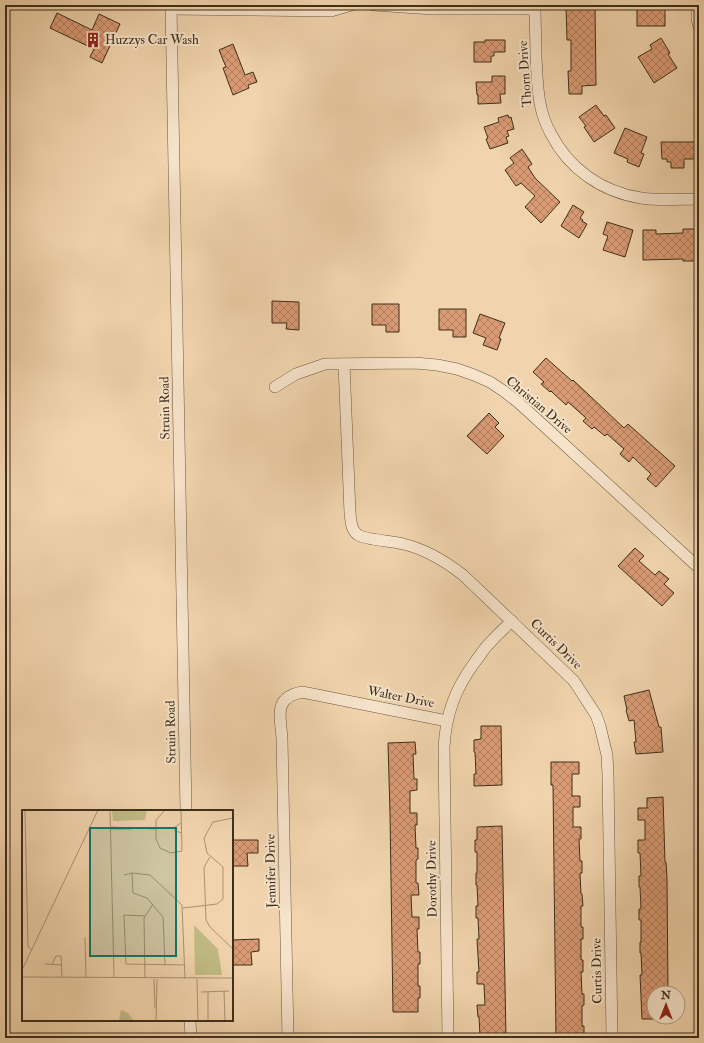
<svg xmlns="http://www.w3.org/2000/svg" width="704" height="1043" font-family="'IM FELL Double Pica',serif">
<defs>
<pattern id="building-cross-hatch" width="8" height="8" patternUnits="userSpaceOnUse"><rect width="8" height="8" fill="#da9b75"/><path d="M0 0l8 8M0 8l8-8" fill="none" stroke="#b27f5f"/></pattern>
</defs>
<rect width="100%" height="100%" fill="#f1d4ad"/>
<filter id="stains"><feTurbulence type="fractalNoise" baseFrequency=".005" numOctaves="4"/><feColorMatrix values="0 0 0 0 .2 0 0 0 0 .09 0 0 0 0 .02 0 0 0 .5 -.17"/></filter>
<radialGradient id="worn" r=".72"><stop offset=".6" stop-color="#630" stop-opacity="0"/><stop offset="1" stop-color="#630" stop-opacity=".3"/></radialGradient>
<g fill="url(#building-cross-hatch)" stroke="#3e2f1a">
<polygon points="566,5 595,5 596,85 582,86 582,94 569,94 568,71 571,71 571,40 567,40"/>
<rect x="637" y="5" width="28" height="21"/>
<polygon points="57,13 92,30 99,14 120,24 102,63 90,57 94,49 50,28"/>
<polygon points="661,38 670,53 668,54 677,68 654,83 638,57 652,49 650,45"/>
<polygon points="485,40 505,40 505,52 494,52 494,56 491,56 491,62 474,62 474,42 485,42"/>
<polygon points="233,44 245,75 253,72 257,82 248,85 249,88 233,95 223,68 226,67 219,50"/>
<polygon points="492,76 505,76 505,94 500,94 501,103 478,104 478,95 477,95 476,82 492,82"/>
<polygon points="596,105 604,116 606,115 615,128 594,142 584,127 586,126 579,117"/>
<polygon points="508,115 509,118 511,117 514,129 507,131 509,136 506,137 508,143 490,149 486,139 488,138 484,127 499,122 498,118"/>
<polygon points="625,128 647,137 641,153 644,154 639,167 627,162 628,159 614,153"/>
<polygon points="661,142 699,142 699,159 684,159 684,168 671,168 671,162 667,162 667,159 662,159"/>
<polygon points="522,149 532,164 528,167 535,178 560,202 541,223 525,207 535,196 521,183 516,186 505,170 514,163 510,158"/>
<polygon points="573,205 584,212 580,218 583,220 582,221 587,224 579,238 561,226"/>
<polygon points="607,222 633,230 625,257 603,250 608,236 603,234"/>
<polygon points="683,229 696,229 696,241 699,241 699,260 697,260 697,261 683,261 683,259 643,260 643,230 656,230 656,234 683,233"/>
<polygon points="272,301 299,302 299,330 286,329 287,323 272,323"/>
<polygon points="372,304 399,304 399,332 386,332 386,325 372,325"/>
<polygon points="439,309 466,309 466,337 453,337 453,330 439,330"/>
<polygon points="480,314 505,323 499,338 501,339 497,350 483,345 486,338 473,333"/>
<polygon points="546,358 572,381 573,380 624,428 628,424 675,466 656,487 647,479 651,474 633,457 629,462 620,454 624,449 607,434 605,436 594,427 592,429 583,421 586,418 568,402 566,405 551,391 550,392 541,384 544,382 533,372"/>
<polygon points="489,413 499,423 495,427 504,436 487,454 467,436"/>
<polygon points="635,548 644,556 639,561 655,575 659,571 669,579 664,584 674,593 662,606 618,566"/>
<polygon points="649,690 659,727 661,727 663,752 636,754 634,742 636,742 634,720 629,721 626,710 627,710 624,696"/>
<polygon points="481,726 501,726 502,785 474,786 474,774 476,774 475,752 474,752 474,740 481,739"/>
<polygon points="415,742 416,754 413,754 414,779 417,779 417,790 410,791 410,813 417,813 417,825 415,825 416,848 418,848 418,859 416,860 416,883 418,883 419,895 411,895 412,917 419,917 419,929 417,929 418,952 420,952 420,964 418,964 418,986 420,986 420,998 418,998 418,1012 393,1012 390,814 388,743"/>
<polygon points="551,762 579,762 579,774 572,774 572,796 580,796 580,807 573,807 573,827 581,827 581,839 579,839 580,861 582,861 582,873 580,873 581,894 582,894 583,906 581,906 581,927 583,927 583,939 581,939 581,960 583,960 583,972 581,972 582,994 584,994 584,1005 582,1006 582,1026 584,1026 584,1038 556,1038 553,785 551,785"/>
<polygon points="663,797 665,862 666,862 667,878 668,993 654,993 654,1019 642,1019 640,975 642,975 641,953 640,953 640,942 641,942 641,920 639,920 639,909 641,909 640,887 639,887 639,876 641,876 640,853 638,853 638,840 645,840 645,820 638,820 638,808 647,808 647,798"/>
<polygon points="502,826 506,1038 485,1038 485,1036 480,1036 479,1017 478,1017 477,1005 485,1005 484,984 477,984 477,972 479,972 477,939 479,939 478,918 476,918 476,906 478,906 477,885 476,885 476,873 477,873 477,852 475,852 475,840 477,840 477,827"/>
<polygon points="232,840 258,840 258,853 247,853 248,866 232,866"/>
<polygon points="259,939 259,951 251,952 252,965 232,965 232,940"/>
</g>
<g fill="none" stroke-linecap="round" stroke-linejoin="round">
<defs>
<g id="minor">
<polyline points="171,5 186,811"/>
<polyline points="374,5 433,9 535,9"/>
<path d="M535,5c0,17 1,35 1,52 1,17 1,34 5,51 2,9 5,17 10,26 18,35 51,58 90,64 19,3 39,1 58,1"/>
<polyline points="697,5 697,19 699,27"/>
<polyline points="171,9 331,11 352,5"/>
<path d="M344,364l6,149c1,8 1,17 8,22 8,5 35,6 45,9 22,5 42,17 60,31l111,106 22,34 4,11 7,29 1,20 4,263"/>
<polyline points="275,387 296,374 325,364 415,363 437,365 457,369 474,375 490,382 505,392 519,403 699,568"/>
<polyline points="190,1020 191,1038"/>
<path d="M288,1038l-6,-299c-1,-22 -10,-41 20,-47l145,29"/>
<path d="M448,1038l-4,-291c2,-33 11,-58 31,-85 4,-5 7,-10 11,-15 8,-9 17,-18 26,-26"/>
</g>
</defs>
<use href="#minor" stroke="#6b583f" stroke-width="12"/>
<use href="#minor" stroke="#f6e3ca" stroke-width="11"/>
</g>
<defs>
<symbol id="building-bare" viewBox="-9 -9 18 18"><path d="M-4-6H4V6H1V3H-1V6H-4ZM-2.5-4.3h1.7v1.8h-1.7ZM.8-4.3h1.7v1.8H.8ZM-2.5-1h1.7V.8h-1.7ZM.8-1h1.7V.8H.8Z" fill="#8f2418" stroke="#f6e3ca" stroke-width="2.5" paint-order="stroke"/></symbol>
</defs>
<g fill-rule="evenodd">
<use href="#building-bare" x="82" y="29" width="22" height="22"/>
</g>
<g text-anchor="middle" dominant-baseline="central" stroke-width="4" stroke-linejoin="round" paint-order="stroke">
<g font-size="13" fill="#3e2f1a" stroke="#f6e3ca" text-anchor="start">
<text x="105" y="40">Huzzys Car Wash</text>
</g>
<g font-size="13" fill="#3e2f1a" stroke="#f6e3ca">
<text transform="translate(525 74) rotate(-94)">Thorn Drive</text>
<text transform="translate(539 405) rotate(40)">Christian Drive</text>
<text transform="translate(165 408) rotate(-91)">Struin Road</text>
<text transform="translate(556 644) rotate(44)">Curtis Drive</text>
<text transform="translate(401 697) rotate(11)">Walter Drive</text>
<text transform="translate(171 732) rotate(-91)">Struin Road</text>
<text transform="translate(271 871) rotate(-91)">Jennifer Drive</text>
<text transform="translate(432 879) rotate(-91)">Dorothy Drive</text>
<text transform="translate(597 971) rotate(-91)">Curtis Drive</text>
</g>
</g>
<g transform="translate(22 810)">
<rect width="211" height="211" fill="#f1d4ad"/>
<path d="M172,115l24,24 4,26h-27z" fill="#c1bb85"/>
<path d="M90,0h35l-2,10 -32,1z" fill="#c1bb85"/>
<path d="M99,200l7,3 6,8h-15z" fill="#c1bb85"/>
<path fill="none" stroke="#a99272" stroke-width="1" d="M3,0l3,137 4,3M88,0l4,167M143,0l-9,10v19l4,9 11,5 11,-2 -1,-41M159,13l-6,4v4l7,2M89,17l44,2M89,19h21M188,47l-6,10 2,53 4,7 23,22M110,63l1,20 14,5 16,19 2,48M102,65l8,-2 18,2 32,30 3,74M161,98l34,-4 6,-5v-32l-16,-14 -3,-15 9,-16 20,-4M123,106l-21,-1 2,49 59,1M63,127l1,41M23,154l17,1M30,155l4,-9h5l1,21M0,160l76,-160M0,167l211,1M123,168l-1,-60 9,-14M132,169l1,29M175,169l1,42M202,181l1,30M179,182l28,-1M186,182v29M134,211l1,-42"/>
<path fill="#0f766e" fill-opacity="0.15" stroke="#0f766e" stroke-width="2" d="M68,18h86v128h-86z"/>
<rect width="211" height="211" fill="none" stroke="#3e2f1a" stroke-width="2"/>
</g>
<rect width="704" height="1043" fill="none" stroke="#f1d4ad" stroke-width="20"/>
<rect x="6" y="6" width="692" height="1031" fill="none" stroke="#3e2f1a" stroke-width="2"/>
<rect x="10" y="10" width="684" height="1023" fill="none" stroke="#3e2f1a"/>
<g transform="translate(666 1005)"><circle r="19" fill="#f6e3ca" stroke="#ac9b84"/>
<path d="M0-3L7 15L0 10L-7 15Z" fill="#8f2418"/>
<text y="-6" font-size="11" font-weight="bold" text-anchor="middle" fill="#3e2f1a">N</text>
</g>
<rect width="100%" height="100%" filter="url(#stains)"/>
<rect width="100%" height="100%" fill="url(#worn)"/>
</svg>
